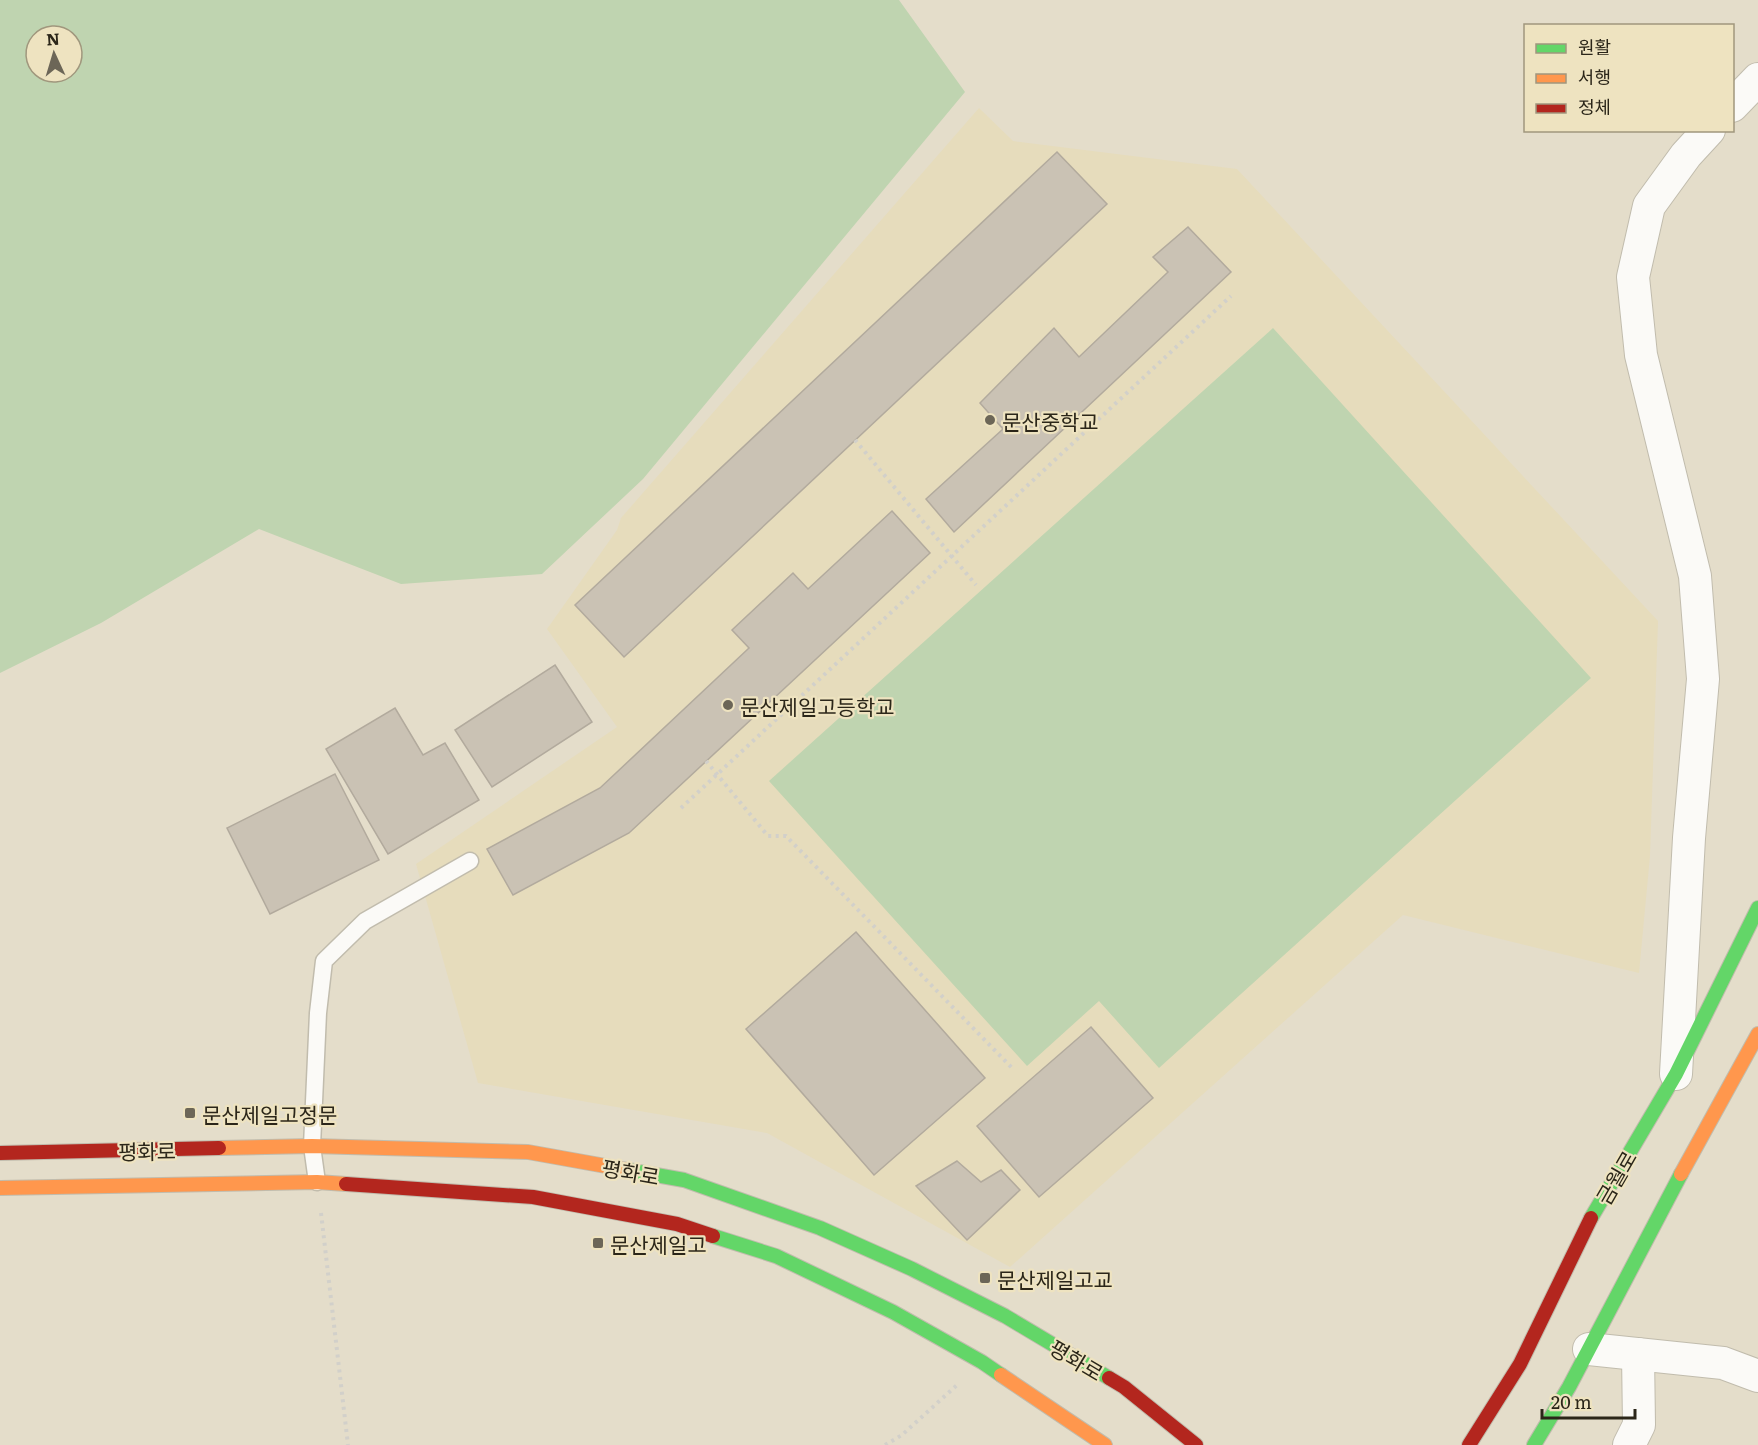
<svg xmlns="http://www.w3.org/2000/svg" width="1758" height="1445" font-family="Literata,'Noto Sans KR',serif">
<rect width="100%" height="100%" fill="#e4ddca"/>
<polygon fill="#e6dcbc" points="979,108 1013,141 1237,169 1658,621 1650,856 1639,973 1403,915 1010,1267 767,1133 478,1083 416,864 617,727 547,629 617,530 621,518"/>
<g fill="#bfd4b0" fill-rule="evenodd">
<path d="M0,0h899l66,92 -322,387 -101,95 -141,10 -142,-55 -158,94 -101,50zM36,36h36v36h-36z"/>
<polygon points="1273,328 1591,678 1159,1068 1099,1001 1027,1066 769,781"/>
</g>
<g fill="#cac2b4" stroke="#b2aa9d" stroke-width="1.5">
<polygon points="1057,152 1107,204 624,657 575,605"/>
<polygon points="1188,227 1231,272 954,532 926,499 1003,429 980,403 1054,328 1079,357 1168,272 1153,257"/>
<polygon points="892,511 930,553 629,833 513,895 487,849 600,788 749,648 732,630 793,573 808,589"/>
<polygon points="555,665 592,722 492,787 455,730"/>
<polygon points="395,708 423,755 445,743 479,800 388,854 326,749"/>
<polygon points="335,774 379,860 270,914 227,828"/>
<polygon points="856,932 985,1078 874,1175 746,1029"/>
<polygon points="1091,1027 1153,1098 1039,1197 977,1126"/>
<polygon points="957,1161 981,1182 1001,1170 1020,1190 967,1240 916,1186"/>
</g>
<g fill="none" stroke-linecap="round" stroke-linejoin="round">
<defs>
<polyline id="lane" points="317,1182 312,1146 318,1013 324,961 365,921 470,861"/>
<g id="street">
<polyline points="1732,106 1758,79"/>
<polyline points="1676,1074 1689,838 1703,679 1695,576 1641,355 1633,277 1649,206 1686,155 1709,130"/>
<polyline points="1589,1349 1723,1363 1758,1376"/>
<polyline points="1629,1445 1639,1425 1638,1354"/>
</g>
<g id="fast">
<polyline points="628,1170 684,1180 820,1228 912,1269 1005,1316 1109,1378"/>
<polyline points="1591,1218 1676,1074 1758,908"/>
<polyline points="713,1236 776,1256 893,1312 982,1362 1001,1375"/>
<polyline points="1534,1445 1569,1387 1681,1174"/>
</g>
<g id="slow">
<polyline points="219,1148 312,1146 528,1152 628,1170"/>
<polyline points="1681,1174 1758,1034"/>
<polyline points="0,1188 317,1182 346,1184"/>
<polyline points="1001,1375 1105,1445"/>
</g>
<g id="jam">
<polyline points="0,1153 219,1148"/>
<polyline points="346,1184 533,1197 677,1224 713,1236"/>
<polyline points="1109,1378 1124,1387 1196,1445"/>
<polyline points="1469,1445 1520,1364 1591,1218"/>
</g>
</defs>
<use href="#lane" stroke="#c1bcad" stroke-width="19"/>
<use href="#street" stroke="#c1bcad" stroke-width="34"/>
<use href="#fast" stroke="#c1bcad" stroke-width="16"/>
<use href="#slow" stroke="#c1bcad" stroke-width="16"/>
<use href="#jam" stroke="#c1bcad" stroke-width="16"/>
<g stroke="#d2d0ca" stroke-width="4" stroke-dasharray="3 4.5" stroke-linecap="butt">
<polyline points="855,440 976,585"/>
<polyline points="706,761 768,836 786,836 1013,1069"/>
<polyline points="681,808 1231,296"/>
<polyline points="321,1213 348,1445"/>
<polyline points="885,1445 902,1435 957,1385"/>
</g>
<use href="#lane" stroke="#fbfaf7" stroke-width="16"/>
<use href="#street" stroke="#fbfaf7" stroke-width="32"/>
<use href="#fast" stroke="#63d668" stroke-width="14"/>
<use href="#slow" stroke="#ff974d" stroke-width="14"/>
<use href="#jam" stroke="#b3261e" stroke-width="14"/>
</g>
<g fill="#6c6657" stroke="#eee3c0" stroke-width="2">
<circle cx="990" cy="420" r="6"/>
<circle cx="728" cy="705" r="6"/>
<rect x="184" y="1107" width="12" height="12" rx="3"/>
<rect x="592" y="1237" width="12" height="12" rx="3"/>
<rect x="979" y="1272" width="12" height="12" rx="3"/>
</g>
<g text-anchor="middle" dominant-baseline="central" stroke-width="4.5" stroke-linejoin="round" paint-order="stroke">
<g font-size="21" fill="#2b2619" stroke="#eee3c0" text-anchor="start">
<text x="1002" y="420">문산중학교</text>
<text x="740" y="705">문산제일고등학교</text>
<text x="202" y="1113">문산제일고정문</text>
<text x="610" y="1243">문산제일고</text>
<text x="997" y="1278">문산제일고교</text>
</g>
<g font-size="21" fill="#2b2619" stroke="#eee3c0">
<text transform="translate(147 1150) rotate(-1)">평화로</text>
<text transform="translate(631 1171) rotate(10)">평화로</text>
<text transform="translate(1615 1177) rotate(-60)">금월로</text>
<text transform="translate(1077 1359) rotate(31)">평화로</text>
</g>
</g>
<rect x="1524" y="24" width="210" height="108" fill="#eee3c0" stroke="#a0977d" stroke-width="1.5"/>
<rect x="1536" y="44" width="30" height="9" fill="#63d668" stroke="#a0977d" stroke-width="1.5"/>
<text x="1578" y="54" font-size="18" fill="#2b2619">원활</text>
<rect x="1536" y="74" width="30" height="9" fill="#ff974d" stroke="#a0977d" stroke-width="1.5"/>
<text x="1578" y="84" font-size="18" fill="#2b2619">서행</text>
<rect x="1536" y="104" width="30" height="9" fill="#b3261e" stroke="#a0977d" stroke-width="1.5"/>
<text x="1578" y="114" font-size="18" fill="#2b2619">정체</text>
<g transform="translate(54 54) rotate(356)"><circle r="28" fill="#eee3c0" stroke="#a0977d" stroke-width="1.5"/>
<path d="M0-4.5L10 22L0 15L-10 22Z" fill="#6c6657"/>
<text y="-9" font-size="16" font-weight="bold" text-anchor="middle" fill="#2b2619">N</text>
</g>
<path d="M1542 1409v9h93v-9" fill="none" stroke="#2b2619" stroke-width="3"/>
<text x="1551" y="1409" font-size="18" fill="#2b2619" stroke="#eee3c0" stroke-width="4.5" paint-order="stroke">20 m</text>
</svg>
